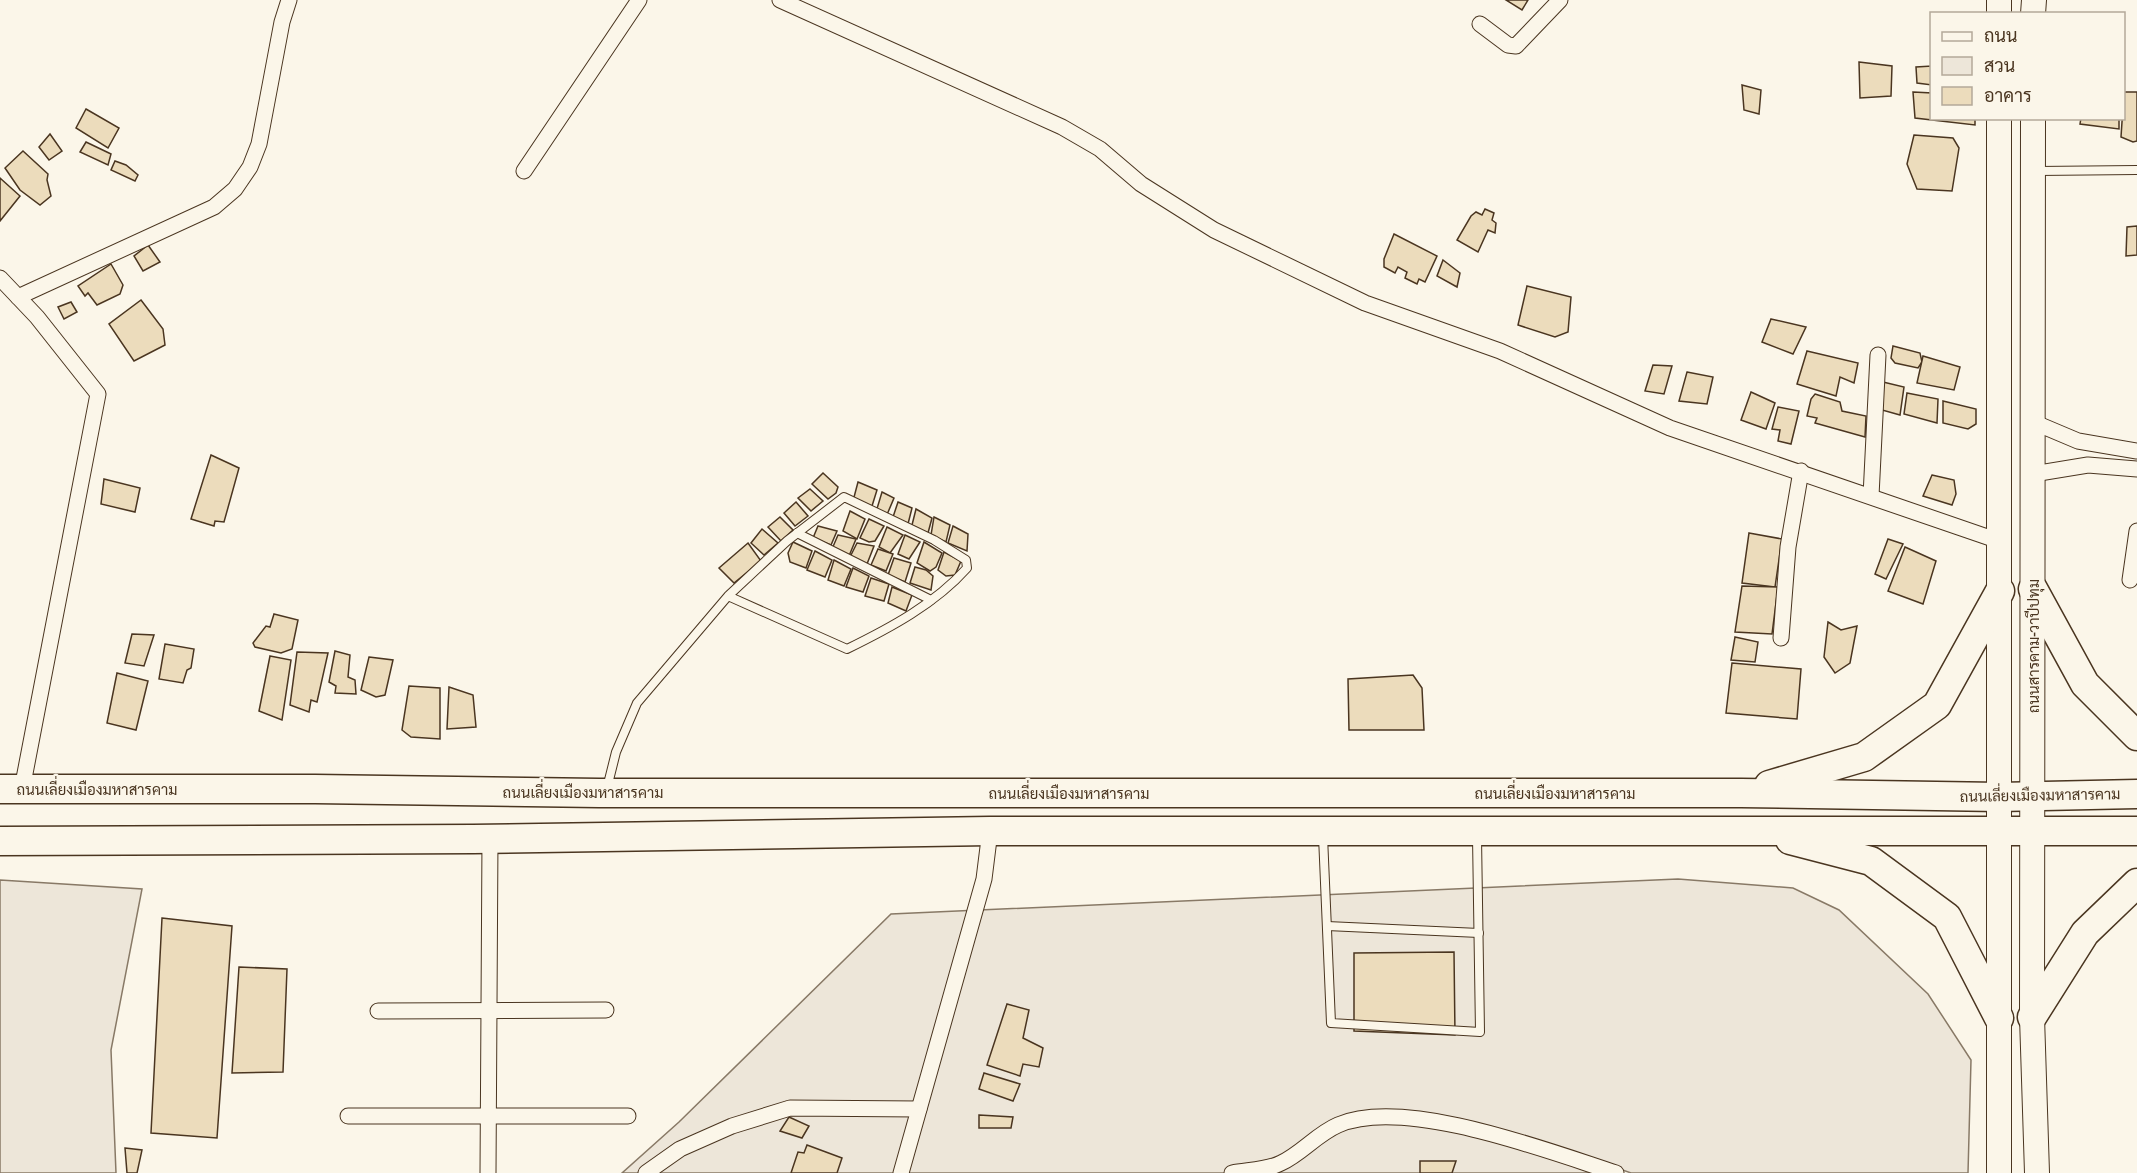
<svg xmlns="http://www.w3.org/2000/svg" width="2137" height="1173" font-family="'Archivo Narrow',Sarabun,sans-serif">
<rect width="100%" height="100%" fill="#fbf6e9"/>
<g fill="#ede6d9" stroke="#887966" stroke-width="1.5">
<polygon points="1678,879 1793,888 1839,910 1928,994 1971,1060 1968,1173 1631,1173 1620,1169 1616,1173 622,1173 679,1122 891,914"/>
<polygon points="0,880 142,889 111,1050 116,1173 0,1173"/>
</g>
<g fill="#ecdcbc" stroke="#4a3520" stroke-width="1.5">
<polygon points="1506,0 1528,0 1522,10"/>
<polygon points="1859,62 1892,66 1891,96 1860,98"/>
<polygon points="1932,66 1932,85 1917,83 1916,67"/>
<polygon points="1742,85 1761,90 1759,114 1744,110"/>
<polygon points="1913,92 1932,93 1932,118 1975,118 1975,125 1915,118"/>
<polygon points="2124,92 2137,92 2137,141 2133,142 2121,137"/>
<polygon points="86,109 119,128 108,148 76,128"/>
<polygon points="2081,118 2119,118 2119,129 2080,124"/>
<polygon points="50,134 62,151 49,160 39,147"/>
<polygon points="1914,135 1953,138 1959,148 1952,191 1917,189 1907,164"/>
<polygon points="86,142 111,154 108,165 80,152"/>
<polygon points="23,151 48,174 47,180 51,196 40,205 20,190 5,168"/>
<polygon points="115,161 126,165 138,175 135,181 111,170"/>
<polygon points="0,178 20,196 0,221"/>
<polygon points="1485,209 1494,213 1492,220 1496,223 1495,233 1488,230 1478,252 1457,240 1471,216 1476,212 1482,215"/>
<polygon points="2137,226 2137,255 2126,256 2127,227"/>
<polygon points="1394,234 1437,256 1425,282 1419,279 1417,284 1405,278 1407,272 1398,267 1395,273 1384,267 1384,259"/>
<polygon points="148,245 160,262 143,271 134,256"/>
<polygon points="1443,260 1460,273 1457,287 1437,276"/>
<polygon points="111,264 123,285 120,294 97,305 88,293 85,296 78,286"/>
<polygon points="1527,286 1571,297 1568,332 1555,337 1518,325"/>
<polygon points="141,300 163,329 165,345 134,361 109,324"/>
<polygon points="71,302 77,312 64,319 58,307"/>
<polygon points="1771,319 1806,327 1793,354 1762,342"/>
<polygon points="1893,346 1920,353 1922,362 1918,368 1895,363 1891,358"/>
<polygon points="1807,351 1858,363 1854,383 1840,377 1836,396 1797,384"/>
<polygon points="1923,356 1960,367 1954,390 1917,383"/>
<polygon points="1653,365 1672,366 1664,394 1645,391"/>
<polygon points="1687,372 1713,377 1707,404 1679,401"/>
<polygon points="1883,382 1904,387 1900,415 1882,410"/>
<polygon points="1751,392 1775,403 1766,429 1741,420"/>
<polygon points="1907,393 1938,399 1937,423 1904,414"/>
<polygon points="1815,394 1840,402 1842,411 1866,416 1865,437 1815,423 1817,418 1807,416 1811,399"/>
<polygon points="1943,401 1976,409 1976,424 1968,429 1943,423"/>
<polygon points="1778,407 1799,411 1791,444 1778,441 1780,430 1772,429"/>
<polygon points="211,455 239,468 224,522 215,521 214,526 191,519"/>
<polygon points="823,473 838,487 836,493 828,499 812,484"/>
<polygon points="1932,475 1954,480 1956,494 1952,505 1923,496"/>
<polygon points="104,479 140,488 135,512 101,504"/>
<polygon points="858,482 877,490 872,506 853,501"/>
<polygon points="810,489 823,501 811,511 798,498"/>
<polygon points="882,492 894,498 886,517 876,512"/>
<polygon points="796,502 808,516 795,526 784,513"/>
<polygon points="898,502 912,508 908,524 893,517"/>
<polygon points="916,509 932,518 928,533 911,529"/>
<polygon points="850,511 865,519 857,539 843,531"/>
<polygon points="780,517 793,530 781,541 768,527"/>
<polygon points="934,517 950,525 946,542 931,535"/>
<polygon points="869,519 884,526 875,541 869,542 860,538"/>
<polygon points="818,526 837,531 831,545 813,538"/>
<polygon points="953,526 968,534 967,551 948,543"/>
<polygon points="887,527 903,535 890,553 879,547"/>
<polygon points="762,529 778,543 764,555 751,543"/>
<polygon points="1749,533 1782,539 1775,587 1742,583"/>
<polygon points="838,535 856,539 849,556 832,549"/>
<polygon points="905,535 920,542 909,559 898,554"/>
<polygon points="1888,539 1903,544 1886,579 1875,574"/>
<polygon points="793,542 812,551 806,568 790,562 788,553"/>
<polygon points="924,542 942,553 936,567 930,571 917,563"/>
<polygon points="748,543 761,561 734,583 719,568"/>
<polygon points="857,543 874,546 867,564 850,557"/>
<polygon points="1905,547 1936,561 1923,604 1888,591"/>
<polygon points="878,549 893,554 886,571 871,565"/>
<polygon points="815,551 832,560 825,577 807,570"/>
<polygon points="944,552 961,561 955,575 946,576 938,570"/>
<polygon points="894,558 911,563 905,582 888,575"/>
<polygon points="834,560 851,569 844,586 828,580"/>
<polygon points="915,567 926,570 933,576 931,590 910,583"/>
<polygon points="853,568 869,576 863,592 846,587"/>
<polygon points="871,578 889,584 884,601 865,596"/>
<polygon points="1742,586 1778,587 1772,634 1735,632"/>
<polygon points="892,587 912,595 906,611 888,603"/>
<polygon points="274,614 298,620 292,649 281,653 255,647 253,643 266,626 270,627"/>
<polygon points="1828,622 1841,630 1857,626 1850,663 1835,673 1824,657"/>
<polygon points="132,634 154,635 144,666 125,663"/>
<polygon points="1735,637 1758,642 1755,662 1731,660"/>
<polygon points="165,644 194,649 191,668 187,670 183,683 159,679"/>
<polygon points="335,651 350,655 348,677 355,680 356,694 335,693 336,686 329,682"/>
<polygon points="297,652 328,653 317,702 311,700 309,712 290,705"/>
<polygon points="270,656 291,660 282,720 259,711"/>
<polygon points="369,657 393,660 385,695 376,697 361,690"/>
<polygon points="1732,663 1801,669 1797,719 1726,713"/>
<polygon points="117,673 148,681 136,730 107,723"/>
<polygon points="1413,675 1422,688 1424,730 1349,730 1348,679"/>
<polygon points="409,686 440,688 440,739 411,737 402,730"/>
<polygon points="449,687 473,695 476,727 447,729"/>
<polygon points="162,918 232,926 217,1138 151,1133"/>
<polygon points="1454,952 1455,1035 1354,1031 1354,953"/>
<polygon points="239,967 287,969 283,1072 232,1073"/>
<polygon points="1007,1004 1029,1010 1023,1038 1043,1048 1039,1067 1023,1064 1020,1076 987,1065"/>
<polygon points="984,1073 1020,1084 1013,1101 979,1089"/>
<polygon points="979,1115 1013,1117 1011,1128 979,1128"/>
<polygon points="789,1117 809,1126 802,1138 780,1131"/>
<polygon points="807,1145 842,1158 837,1173 791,1173 798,1152 804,1153"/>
<polygon points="125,1148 142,1150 137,1173 127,1173"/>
<polygon points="1420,1161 1456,1161 1452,1173 1420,1173"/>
</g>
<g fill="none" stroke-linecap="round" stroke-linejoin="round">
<defs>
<g id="lane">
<polyline points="2037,171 2137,170"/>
<polyline points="797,533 931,600"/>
<path d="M607,788l9,-36 21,-49 91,-107 59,-55 57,-44 90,43 32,20 1,8c-32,36 -77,60 -120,81l-119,-53"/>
<polyline points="1323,836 1331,1023 1480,1032 1477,837"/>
<polyline points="1327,926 1479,933"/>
</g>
<g id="street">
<polyline points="780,0 1062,127 1100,149 1141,184 1214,230 1365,303 1500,351 1670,428 1999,541"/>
<polyline points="1480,24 1508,45 1516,46 1560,0"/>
<polyline points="524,171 639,0"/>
<polyline points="0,278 37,317 98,394 22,789"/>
<polyline points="18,297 214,207 235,189 250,167 259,144 282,22 289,0"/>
<polyline points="2033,422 2078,441 2137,451"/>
<polyline points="2033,474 2088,465 2137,469"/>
<polyline points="1871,496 1878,355"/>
<polyline points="2130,580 2137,531"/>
<polyline points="1781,638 1788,547 1801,471"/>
<polyline points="378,1011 606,1010"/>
<polyline points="348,1116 628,1116"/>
<polyline points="488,1173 490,838"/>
<polyline points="646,1173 680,1149 732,1126 790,1108 919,1109"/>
<polyline points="901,1173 984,879 990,831"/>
<path d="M1232,1173c15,-3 36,-3 49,-10 20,-9 36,-29 57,-38 66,-29 210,26 278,48"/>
</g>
<g id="primary">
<polyline points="1999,0 1999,14"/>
<polyline points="2033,14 2034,0"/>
<polyline points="2033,118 2032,1017 2037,1173"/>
<polyline points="1999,1173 1999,118"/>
</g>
<g id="highway">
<polyline points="2033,589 2085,684 2137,736"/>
<polyline points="1769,785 1864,757 1937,705 2000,591"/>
<polyline points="0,789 315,789 599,793 1741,793 1999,797 2137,794"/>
<polyline points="1790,840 1871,861 1947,917 1999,1018"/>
<polyline points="0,841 473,839 990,831 2137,831"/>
<polyline points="2032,1017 2085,933 2137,883"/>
</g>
</defs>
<use href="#lane" stroke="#4a3520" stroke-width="10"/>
<use href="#street" stroke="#4a3520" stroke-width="17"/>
<use href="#primary" stroke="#4a3520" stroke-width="26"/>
<use href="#highway" stroke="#4a3520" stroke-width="31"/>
<use href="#lane" stroke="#fbf6e9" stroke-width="8"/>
<use href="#street" stroke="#fbf6e9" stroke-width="15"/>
<use href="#primary" stroke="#fbf6e9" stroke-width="24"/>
<use href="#highway" stroke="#fbf6e9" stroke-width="28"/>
</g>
<g text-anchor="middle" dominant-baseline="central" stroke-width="4.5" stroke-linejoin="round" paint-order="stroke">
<g font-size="15" fill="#4a3520" stroke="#fbf6e9">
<text transform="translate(2033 646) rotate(-90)">ถนนสารคาม-วาปีปทุม</text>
<text x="97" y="789">ถนนเลี่ยงเมืองมหาสารคาม</text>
<text x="583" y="792">ถนนเลี่ยงเมืองมหาสารคาม</text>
<text x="1069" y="793">ถนนเลี่ยงเมืองมหาสารคาม</text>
<text x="1555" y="793">ถนนเลี่ยงเมืองมหาสารคาม</text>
<text transform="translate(2040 795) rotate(-1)">ถนนเลี่ยงเมืองมหาสารคาม</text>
</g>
</g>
<rect x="1930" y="12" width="195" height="108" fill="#fbf6e9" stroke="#b4a999" stroke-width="1.5"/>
<rect x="1942" y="32" width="30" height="9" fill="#fbf6e9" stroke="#b4a999" stroke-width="1.5"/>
<text x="1984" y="42" font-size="18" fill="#4a3520">ถนน</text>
<rect x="1942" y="57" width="30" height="18" fill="#ede6d9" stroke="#b4a999" stroke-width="1.5"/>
<text x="1984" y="72" font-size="18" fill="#4a3520">สวน</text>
<rect x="1942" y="87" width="30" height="18" fill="#ecdcbc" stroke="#b4a999" stroke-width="1.5"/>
<text x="1984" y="102" font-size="18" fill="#4a3520">อาคาร</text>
</svg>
